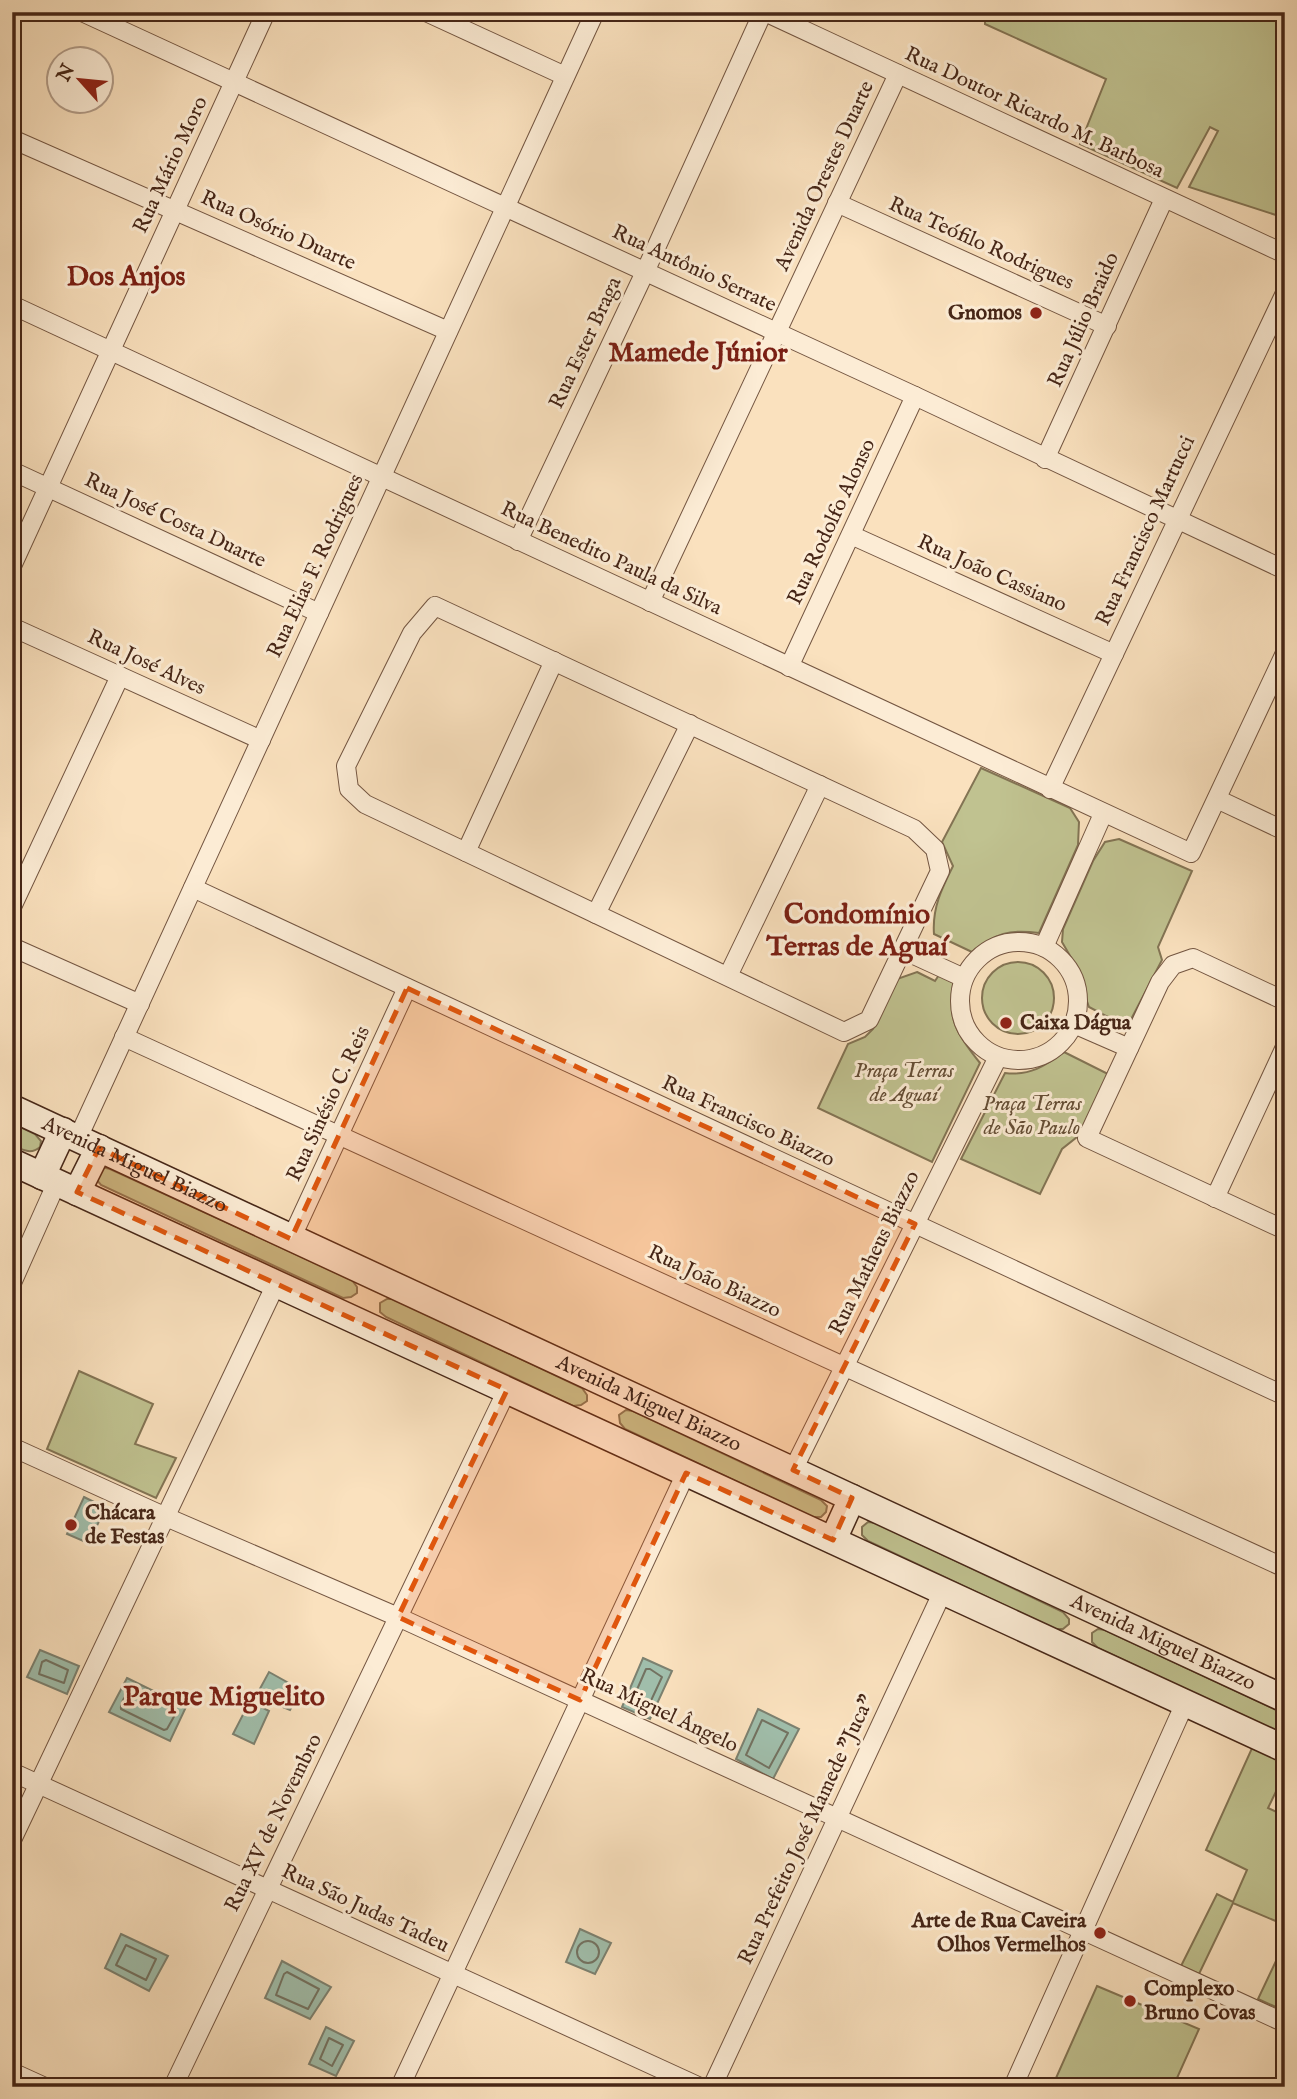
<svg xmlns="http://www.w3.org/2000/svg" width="1297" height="2099" font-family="'IM FELL English',serif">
<rect width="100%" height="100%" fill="#fae1be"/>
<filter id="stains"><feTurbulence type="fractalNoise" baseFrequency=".00286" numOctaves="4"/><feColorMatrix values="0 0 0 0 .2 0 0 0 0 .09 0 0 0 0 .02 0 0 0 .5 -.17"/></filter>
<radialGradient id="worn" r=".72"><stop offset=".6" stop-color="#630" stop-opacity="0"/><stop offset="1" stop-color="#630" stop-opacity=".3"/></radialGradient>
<g fill="#c0c290" stroke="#837454" stroke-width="2">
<polygon points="985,12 1285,12 1285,218 1189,187 1218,131 1210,127 1177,188 1080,144 1106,79 985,24"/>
<path d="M981,768l89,40 9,14 -1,23 -39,88c-30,-4 -43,0 -67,19l-38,-18c-2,-26 8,-46 19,-68l-11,-24z"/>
<polygon points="1119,839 1192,871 1158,947 1162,960 1127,1027 1089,1007 1073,961 1062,942 1063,929 1093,861 1105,842"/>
<circle cx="1018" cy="998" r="36"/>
<path d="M917,972l18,9 4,-6 17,9c-12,33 3,53 24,79l-48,99 -114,-54 30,-64 17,-7 8,-8 24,-50z"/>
<path d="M1064,1052l44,22 -23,51 -8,12 -15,12 -22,45 -79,-35 44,-86c25,3 40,-7 59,-21z"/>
<path d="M12,1123l23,11 6,7 -1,6c-9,8 -17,3 -28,-2z"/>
<polygon points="102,1167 110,1169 352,1280 357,1287 357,1293 351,1297 343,1298 101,1185 96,1179"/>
<polygon points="387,1299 394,1299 582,1388 587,1395 587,1401 581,1405 573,1406 386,1317 380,1312 380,1303"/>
<polygon points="79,1371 153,1404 135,1444 176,1458 156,1498 47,1449"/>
<polygon points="626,1410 633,1411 821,1500 827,1506 826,1512 821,1517 812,1517 625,1429 620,1423 619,1415"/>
<polygon points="868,1522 876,1523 1063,1612 1069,1619 1069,1624 1063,1629 1055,1629 868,1541 862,1535 862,1527"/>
<polygon points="1098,1629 1105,1630 1285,1714 1285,1736 1098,1648 1092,1642 1092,1633"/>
<polygon points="1253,1746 1285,1759 1285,1773 1268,1808 1285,1816 1285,1925 1233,1903 1199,1974 1181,1966 1217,1894 1233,1902 1247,1870 1206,1850"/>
<polygon points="1285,1942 1285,2011 1258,1999"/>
<polygon points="1097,1986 1199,2029 1173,2087 1052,2087"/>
</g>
<g fill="#a0beab" stroke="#7c8170" stroke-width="2">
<polygon points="84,1497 106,1508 88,1543 67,1534"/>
<polygon points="40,1650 79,1666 67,1694 27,1677"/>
<polygon points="643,1658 672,1671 650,1719 622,1707"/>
<polygon points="269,1672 301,1690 290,1710 256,1696"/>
<polygon points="127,1678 186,1707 170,1741 109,1712"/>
<polygon points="250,1701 269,1711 254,1744 233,1734"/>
<polygon points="758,1709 799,1729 773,1779 736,1759"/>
<polygon points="580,1929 611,1943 595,1974 566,1962"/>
<polygon points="121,1934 168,1956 149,1991 105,1968"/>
<polygon points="282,1961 331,1987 310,2019 265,1998"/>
<polygon points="326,2027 354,2041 336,2076 309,2064"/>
</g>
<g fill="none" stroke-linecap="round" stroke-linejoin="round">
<g stroke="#737261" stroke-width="2">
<polygon points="46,1660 68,1670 64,1683 39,1674 42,1662"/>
<polygon points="646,1669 650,1669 662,1677 648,1707 645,1709 634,1705 632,1701"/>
<path d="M133,1689l42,20 1,4 -9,16 -3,1 -43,-21c-1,-6 6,-18 12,-20z"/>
<polygon points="762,1720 788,1733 769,1768 746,1755"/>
<circle cx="588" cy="1952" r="11"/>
<polygon points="126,1945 156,1959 146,1980 116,1965"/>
<polygon points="287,1972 319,1989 308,2009 276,1995 284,1974"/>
<polygon points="329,2038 343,2045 332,2066 320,2059"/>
</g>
<defs>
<g id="street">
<polyline points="82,12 915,396 1285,570"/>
<polyline points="426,12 565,76"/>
<polyline points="765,12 1285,254"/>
<polyline points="12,139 448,331"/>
<polyline points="837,203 1107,326"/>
<polyline points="12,305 1191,853 1285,653"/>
<polyline points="1045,459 1164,199"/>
<polyline points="12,471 319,613"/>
<polyline points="851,535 1114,654"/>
<polyline points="518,541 645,272 763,12"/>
<polyline points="12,566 266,12"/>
<polyline points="650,602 898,74"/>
<polygon points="435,606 914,829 935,849 940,871 869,1020 844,1032 365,804 349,789 346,766 412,633"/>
<polyline points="12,627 261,740"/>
<polyline points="789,667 915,396"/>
<polyline points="1050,789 1285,293"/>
<polyline points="1217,799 1285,831"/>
<polyline points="466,852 554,661"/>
<polyline points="193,888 1285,1396"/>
<polyline points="12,907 120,676"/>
<polyline points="596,914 690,724"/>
<circle cx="1019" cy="1001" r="59"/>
<polyline points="12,947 140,1004"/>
<polyline points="1044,947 1103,814"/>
<polyline points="903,950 964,978"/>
<polyline points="728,976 820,785"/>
<polyline points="1285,1001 1193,958 1173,965 1160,982 1087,1138 1285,1230"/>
<polyline points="1074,1024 1129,1048"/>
<polyline points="124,1037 1285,1568"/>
<polyline points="78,1138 595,12"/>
<polyline points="1215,1198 1285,1047"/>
<polyline points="291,1239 407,988"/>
<polyline points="12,1283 57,1182"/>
<polyline points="12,1447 166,1517 398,1617 1285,2023"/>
<polyline points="793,1470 998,1057"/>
<polyline points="12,1772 700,2087"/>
<polyline points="12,1840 276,1284"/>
<polyline points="12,2072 45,2087"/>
<polyline points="173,2087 507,1390"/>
<polyline points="400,2087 686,1473"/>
<polyline points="712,2087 943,1591"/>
<polyline points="1013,2087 1185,1703"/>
</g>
<g id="secondary">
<path id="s1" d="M12,1108l1273,591"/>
<polyline points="12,1162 1285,1749"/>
<polyline points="42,1176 63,1131"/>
<polyline points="77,1192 99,1148"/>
<polyline points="833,1540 852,1498"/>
</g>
</defs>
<use href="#street" stroke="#735541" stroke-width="20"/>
<use href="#secondary" stroke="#462617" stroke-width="29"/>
<use href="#street" stroke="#fcecd5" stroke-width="18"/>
<use href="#secondary" stroke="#fcecd5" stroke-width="26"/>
</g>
<path fill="#e0560d" fill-opacity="0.2" stroke="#e0560d" stroke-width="5" stroke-dasharray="14 9" stroke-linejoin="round" d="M407,988l508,236 -122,246 59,28 -19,42 -147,-67 -106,227 -182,-83 109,-227 -430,-198 22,-44 192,91z"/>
<g fill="#8f2418" stroke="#fcecd5" stroke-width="2.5">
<circle cx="1036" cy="313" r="7"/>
<circle cx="1006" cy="1023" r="7"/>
<circle cx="71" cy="1525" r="7"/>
<circle cx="1100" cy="1933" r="7"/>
<circle cx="1130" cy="2001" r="7"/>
</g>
<g text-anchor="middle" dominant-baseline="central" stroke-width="6" stroke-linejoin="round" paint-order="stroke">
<g font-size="21" fill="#462617" stroke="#fcecd5">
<text transform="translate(1034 113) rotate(25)">Rua Doutor Ricardo M. Barbosa</text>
<text transform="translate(171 165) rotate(-65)">Rua Mário Moro</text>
<text transform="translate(825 176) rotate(-65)">Avenida Orestes Duarte</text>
<text transform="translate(278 231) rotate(24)">Rua Osório Duarte</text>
<text transform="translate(981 244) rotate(24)">Rua Teófilo Rodrigues</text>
<text transform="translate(694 269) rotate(25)">Rua Antônio Serrate</text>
<text transform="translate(1084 320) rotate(-66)">Rua Júlio Braido</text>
<text transform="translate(586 343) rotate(-65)">Rua Ester Braga</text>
<text transform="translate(175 521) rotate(25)">Rua José Costa Duarte</text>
<text transform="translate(832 522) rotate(-65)">Rua Rodolfo Alonso</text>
<text transform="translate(1146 531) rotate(-65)">Rua Francisco Martucci</text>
<text transform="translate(611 559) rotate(25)">Rua Benedito Paula da Silva</text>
<text transform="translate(316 566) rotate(-65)">Rua Elias F. Rodrigues</text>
<text transform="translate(992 574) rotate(24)">Rua João Cassiano</text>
<text transform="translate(146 663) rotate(25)">Rua José Alves</text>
<text transform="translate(329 1104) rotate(-65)">Rua Sinésio C. Reis</text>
<text transform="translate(748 1122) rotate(25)">Rua Francisco Biazzo</text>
<text stroke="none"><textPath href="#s1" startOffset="135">Avenida Miguel Biazzo</textPath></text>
<text transform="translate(875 1253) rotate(-64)">Rua Matheus Biazzo</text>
<text transform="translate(714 1282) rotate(25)">Rua João Biazzo</text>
<text stroke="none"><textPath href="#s1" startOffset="702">Avenida Miguel Biazzo</textPath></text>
<text stroke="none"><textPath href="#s1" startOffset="1269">Avenida Miguel Biazzo</textPath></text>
<text transform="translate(659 1711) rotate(25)">Rua Miguel Ângelo</text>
<text transform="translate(274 1823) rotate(-64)">Rua XV de Novembro</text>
<text transform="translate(807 1830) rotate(-65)">Rua Prefeito José Mamede "Juca"</text>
<text transform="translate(365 1909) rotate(25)">Rua São Judas Tadeu</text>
</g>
<g font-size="21" font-weight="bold" fill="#462617" stroke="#fcecd5" text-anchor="start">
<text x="1022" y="313" text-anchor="end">Gnomos</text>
<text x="1020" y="1023">Caixa Dágua</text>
<text x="85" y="1513">Chácara<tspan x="85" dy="24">de Festas</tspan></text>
<text x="1086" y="1921" text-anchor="end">Arte de Rua Caveira<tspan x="1086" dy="24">Olhos Vermelhos</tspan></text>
<text x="1144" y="1989">Complexo<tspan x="1144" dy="24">Bruno Covas</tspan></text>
</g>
<g font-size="21" font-style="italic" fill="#644d35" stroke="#fcecd5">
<text x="904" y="1071">Praça Terras<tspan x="904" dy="24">de Aguaí</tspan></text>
<text x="1032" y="1104">Praça Terras<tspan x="1032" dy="24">de São Paulo</tspan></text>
</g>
<g font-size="28" font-weight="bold" fill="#7a1f14" stroke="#fcecd5">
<text x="126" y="277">Dos Anjos</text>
<text x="698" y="353">Mamede Júnior</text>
<text x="857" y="915">Condomínio<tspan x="857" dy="32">Terras de Aguaí</tspan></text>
<text x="224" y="1697">Parque Miguelito</text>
</g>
</g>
<rect width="1297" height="2099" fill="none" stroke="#fae1be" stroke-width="42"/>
<rect x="14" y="14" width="1269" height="2071" fill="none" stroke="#462617" stroke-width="3.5"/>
<rect x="21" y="21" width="1255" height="2057" fill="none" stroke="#462617" stroke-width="2"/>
<g transform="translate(80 80) rotate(297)"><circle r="33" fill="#fcecd5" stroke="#b39d89" stroke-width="2"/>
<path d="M0-5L12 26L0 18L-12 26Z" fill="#8f2418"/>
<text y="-10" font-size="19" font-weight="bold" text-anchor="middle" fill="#462617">N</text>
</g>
<rect width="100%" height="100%" filter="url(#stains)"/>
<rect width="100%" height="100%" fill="url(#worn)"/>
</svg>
